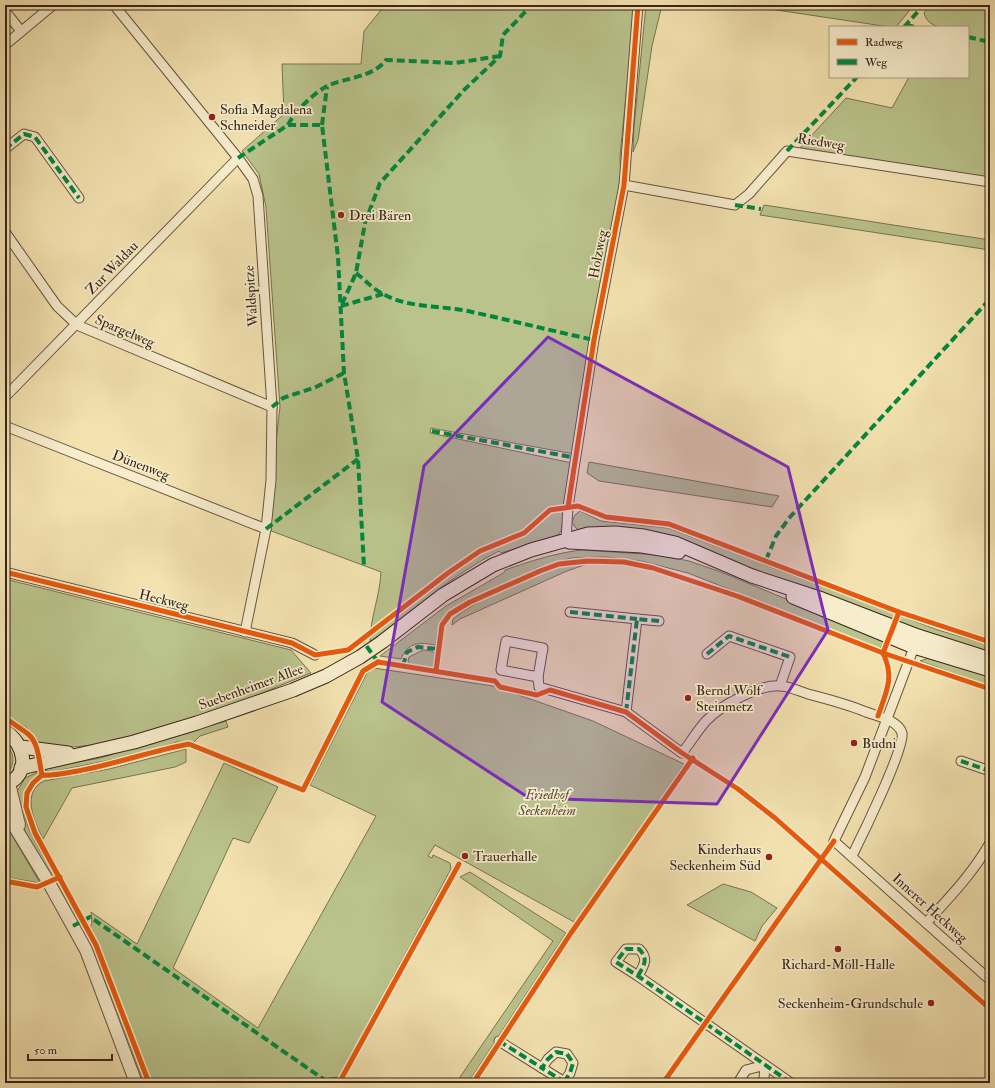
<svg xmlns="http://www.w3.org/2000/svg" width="995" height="1088" font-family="'IM FELL Double Pica',serif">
<rect width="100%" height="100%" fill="#f3e2b0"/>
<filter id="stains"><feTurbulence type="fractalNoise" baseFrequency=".005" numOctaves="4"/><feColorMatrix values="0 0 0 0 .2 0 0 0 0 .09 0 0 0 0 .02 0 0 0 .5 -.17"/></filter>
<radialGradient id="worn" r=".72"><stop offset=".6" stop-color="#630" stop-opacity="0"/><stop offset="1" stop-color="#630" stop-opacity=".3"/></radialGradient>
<g fill="#bac38c" stroke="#787452">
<path d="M385,5h108l26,3 1,-3h115l-15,151 1,30 -47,268 -143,-26 -1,5 142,30 -11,68 -3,4 -57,18 -2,-2c-47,24 -87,60 -129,91 0,-24 10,-46 11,-70l-115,-43 14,-122 -14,-200 -7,-33 -17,-23 42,-37 -2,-50h79l3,-33z"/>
<polygon points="646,5 662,5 652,46 638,140 633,152 634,127"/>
<polygon points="743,5 914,5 896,27 890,27"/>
<path d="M930,5h60v173l-190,-30 46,-50 46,10 17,-31h59v-50c-16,0 -39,5 -44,-14z"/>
<polygon points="764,205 990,240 990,250 760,215"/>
<polygon points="589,462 779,496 772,507 599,481 587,473"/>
<polygon points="580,511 601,521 668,528 938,630 990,645 990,656 798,588 716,555 582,533 575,527 572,522 575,515"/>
<path d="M582,550l78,5 29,6 32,11 164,68 -5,9 -192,-76 -47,-12 -36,-4 -34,1 -34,10 -88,43c-10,11 -12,20 -13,34 -17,-3 -28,-3 -35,14l-21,-3 66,-50 59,-34v-2c26,-9 50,-17 77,-20z"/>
<path d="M587,564l-20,7 -107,48 -8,6 1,-6c25,-20 79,-46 109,-53 8,-2 17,-2 25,-2z"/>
<path d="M5,579l286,71 20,23c-83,33 -177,79 -268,74l-17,-20 -14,-7 -7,-8z"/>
<polygon points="423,650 432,651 435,654 433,668 410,664 408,661 409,657"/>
<polygon points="929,658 990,674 990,686 920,661"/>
<polygon points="374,668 493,686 593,721 684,764 576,923 435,845 428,856 432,858 433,855 450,863 451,869 339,1077 329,1078 329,1083 144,1083 97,958 90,944 83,934 92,924 91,912 137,944 224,763 278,787 249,843 233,838 173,968 258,1028 376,816 310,785 367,673"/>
<polygon points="226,721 228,727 200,736 194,742 177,742 136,755 50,772 44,770 52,767 100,758"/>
<path d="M5,744c11,9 10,23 0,32z"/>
<path d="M186,749v13l-11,5 -103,21 -29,51c-9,-17 -22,-47 1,-58l65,-12z"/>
<path d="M38,772c-1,9 -12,11 -14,22 -5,29 18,59 32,82l-4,2 -13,-20 -17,-33 -6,-32 9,-15z"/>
<polygon points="5,824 6,825 40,883 5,877"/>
<polygon points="470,872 566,933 468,1083 456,1083 553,941 460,877"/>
<polygon points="59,881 78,913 76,915 72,914 54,883"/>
<polygon points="723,884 751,892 777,908 762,926 755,941 687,905"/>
</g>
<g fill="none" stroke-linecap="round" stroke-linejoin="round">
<defs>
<g id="minor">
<polyline points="114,5 238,158 253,179 258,196 272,407 271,480 266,529 245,632"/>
<polyline points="5,11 21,31"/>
<polyline points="5,45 53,5"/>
<polyline points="5,149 24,134 35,137 79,198"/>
<polyline points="624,185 735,205 749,194 787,151 990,182"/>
<polyline points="5,232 57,306 77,325 272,407"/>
<polyline points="5,397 238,158"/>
<polyline points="5,426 266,529"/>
<polyline points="566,541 568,507 594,340 624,185 638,5"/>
<polyline points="5,572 292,643 315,655"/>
<polyline points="570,612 637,619"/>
<polygon points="506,641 543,648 538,677 501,670"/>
<polyline points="916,642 865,777 834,841 990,980"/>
<polyline points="707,654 729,636 790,657 780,686"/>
<path d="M538,677l1,10 87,25 56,41c8,-10 15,-22 24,-32 14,-15 54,-38 76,-35 8,1 17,5 26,8 19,5 39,10 58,18 11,4 32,8 36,21 3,15 -41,105 -50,123"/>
<polyline points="626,712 637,619 659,621"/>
<polyline points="961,761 990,771"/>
<path d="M926,923c24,-26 47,-50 64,-80"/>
<path d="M638,976c6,-11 11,-17 1,-27h-13l-10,13 22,14 153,107"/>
<polyline points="499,1041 542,1068"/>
<polyline points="564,1082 570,1073 573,1063 567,1054 556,1052 548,1059 542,1068 566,1083"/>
<polyline points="738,1083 746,1070 765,1065 764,1079 761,1083"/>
</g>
<g id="tertiary">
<polyline points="9,783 19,825"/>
<polyline points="5,811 49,883 86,950 136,1083"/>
</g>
<g id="secondary">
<polyline points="569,542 642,546 679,552"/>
<polyline points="793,597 914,647 990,670"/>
<path d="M5,731c20,13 27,43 0,54"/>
<polyline points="21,747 68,753"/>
<polyline points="21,768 134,742 197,723 293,690 326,676 360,657 382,642 443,595 493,565 531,550 588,534 615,533 644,536 675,543 752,576 822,599 918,636 990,659"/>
</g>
</defs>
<use href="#minor" stroke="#66543f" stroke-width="11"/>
<use href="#tertiary" stroke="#66543f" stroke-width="14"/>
<use href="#secondary" stroke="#372519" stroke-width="15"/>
<use href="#minor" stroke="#f7eccc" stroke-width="9"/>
<use href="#tertiary" stroke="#f7eccc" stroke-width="12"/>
<use href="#secondary" stroke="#f7eccc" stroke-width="13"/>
<g stroke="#00873e" stroke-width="4" stroke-dasharray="8 4" stroke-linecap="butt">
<polyline points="906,25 915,27"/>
<polyline points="904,27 924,5"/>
<polyline points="968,37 990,42"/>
<path d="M288,125c7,-14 25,-31 39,-39 20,-9 45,-8 59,-26l69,3 45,-7"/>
<polyline points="322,125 327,87"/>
<polyline points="5,149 24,134 35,137 79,198"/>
<polyline points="787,151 857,77"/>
<polyline points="238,158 288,125 322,125 338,257 344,373 358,459 364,567"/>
<polyline points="735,205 761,209"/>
<path d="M356,273c9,7 17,16 27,21 27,15 60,11 89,18 41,9 81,19 122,28"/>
<polyline points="342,304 356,273 365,223 380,183 464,90 500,56 503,35 527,10 529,5"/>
<polyline points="341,306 383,294"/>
<polyline points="272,407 283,398 316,387 344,373"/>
<polyline points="432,431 576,458"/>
<polyline points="266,529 358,459"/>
<polyline points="766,560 776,536 790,517 990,299"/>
<polyline points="570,612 637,619"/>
<polyline points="365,637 362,640 378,662"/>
<polyline points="707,654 729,636 790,657"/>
<polyline points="403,666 407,652 418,647 438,649"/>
<polyline points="626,712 637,619 659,621"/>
<polyline points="961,761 990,771"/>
<polyline points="73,926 90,917 329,1083"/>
<path d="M638,976c6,-11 11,-17 1,-27h-13l-10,13 22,14 153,107"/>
<polyline points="499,1041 542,1068"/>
<polyline points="564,1082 570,1073 573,1063 567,1054 556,1052 548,1059 542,1068 566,1083"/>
</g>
<defs>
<g id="cycleway">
<polyline points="568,507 594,340 624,185 638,5"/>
<polyline points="5,572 292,643 315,655 348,650 448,573 480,551 524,533 550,510 578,506 606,517 669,524 899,612 990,642"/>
<polyline points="378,662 495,681 500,687 537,695 550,690 626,712 682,753 738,789 775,818 990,1009"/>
<polyline points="436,671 442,625 450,614 470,602 540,571 559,564 588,561 624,562 653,568 737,596 883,653 990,689"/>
<path d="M878,716c8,-24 17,-38 5,-63l16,-41"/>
<path d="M5,717c7,7 15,10 23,17 11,9 11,28 14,41"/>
<polyline points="5,881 37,887 60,877"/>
<path d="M149,1083l-53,-138 -61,-112 -9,-26 1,-14 6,-10 9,-8c12,1 24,-2 36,-4 38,-7 73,-20 111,-27l114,46 60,-119 15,-9"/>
<polyline points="339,1083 459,864"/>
<polyline points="473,1083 571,933 693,758"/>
<polyline points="663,1083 834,841"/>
</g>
</defs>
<use href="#cycleway" stroke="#f7eccc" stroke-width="8"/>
<use href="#cycleway" stroke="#e8590c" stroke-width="5"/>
</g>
<path fill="#7b2cbf" fill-opacity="0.2" stroke="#7b2cbf" stroke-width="3" stroke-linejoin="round" d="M548,337l240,130 40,163 -111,174 -188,-6 -147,-96 42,-236z"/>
<g fill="#8f2418" stroke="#f7eccc" stroke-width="1.5">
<circle cx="212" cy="117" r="4"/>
<circle cx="341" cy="215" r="4"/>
<circle cx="688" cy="698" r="4"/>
<circle cx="854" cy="743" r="4"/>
<circle cx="465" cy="856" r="4"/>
<circle cx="769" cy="857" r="4"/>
<circle cx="838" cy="949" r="4"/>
<circle cx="931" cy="1003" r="4"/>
</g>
<g text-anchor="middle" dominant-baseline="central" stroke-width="3.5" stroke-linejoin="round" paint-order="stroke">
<g font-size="14" fill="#372519" stroke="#f7eccc" text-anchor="start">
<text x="220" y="109">Sofia Magdalena<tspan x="220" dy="16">Schneider</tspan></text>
<text x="349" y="215">Drei Bären</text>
<text x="696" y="690">Bernd Wolf<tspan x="696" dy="16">Steinmetz</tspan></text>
<text x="862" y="743">Budni</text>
<text x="761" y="849" text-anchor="end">Kinderhaus<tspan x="761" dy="16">Seckenheim Süd</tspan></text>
<text x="473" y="856">Trauerhalle</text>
<text x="838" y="964" text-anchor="middle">Richard-Möll-Halle</text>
<text x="923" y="1003" text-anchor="end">Seckenheim-Grundschule</text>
</g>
<g font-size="14" fill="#372519" stroke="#f7eccc">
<text transform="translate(821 142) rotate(9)">Riedweg</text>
<text transform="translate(598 254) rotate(-79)">Holzweg</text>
<text transform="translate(112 268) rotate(-46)">Zur Waldau</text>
<text transform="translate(251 296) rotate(-94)">Waldspitze</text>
<text transform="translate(125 331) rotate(23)">Spargelweg</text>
<text transform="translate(141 465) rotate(21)">Dünenweg</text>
<text transform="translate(164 600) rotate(14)">Heckweg</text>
<text transform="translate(251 687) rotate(-20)">Suebenheimer Allee</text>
<text transform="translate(930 908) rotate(42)">Innerer Heckweg</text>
</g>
<g font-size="14" font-style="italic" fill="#584c36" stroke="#f7eccc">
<text x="547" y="794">Friedhof<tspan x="547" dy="16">Seckenheim</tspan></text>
</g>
</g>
<rect width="995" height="1088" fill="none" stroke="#f3e2b0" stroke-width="20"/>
<rect x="6" y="6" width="983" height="1076" fill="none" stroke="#372519" stroke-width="2"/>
<rect x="10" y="10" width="975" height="1068" fill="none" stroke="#372519"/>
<rect x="829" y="26" width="140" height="52" fill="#f7eccc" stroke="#aa9c84"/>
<rect x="837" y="39" width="20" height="6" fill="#e8590c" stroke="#aa9c84"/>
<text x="865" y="46" font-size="12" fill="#372519">Radweg</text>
<rect x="837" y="59" width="20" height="6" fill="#00873e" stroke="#aa9c84"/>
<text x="865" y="66" font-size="12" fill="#372519">Weg</text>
<path d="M28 1054v6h84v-6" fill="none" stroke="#372519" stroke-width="2"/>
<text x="34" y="1054" font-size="12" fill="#372519" stroke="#f7eccc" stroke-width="3" paint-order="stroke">50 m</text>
<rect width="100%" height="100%" filter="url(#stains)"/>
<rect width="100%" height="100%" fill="url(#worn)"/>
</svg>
